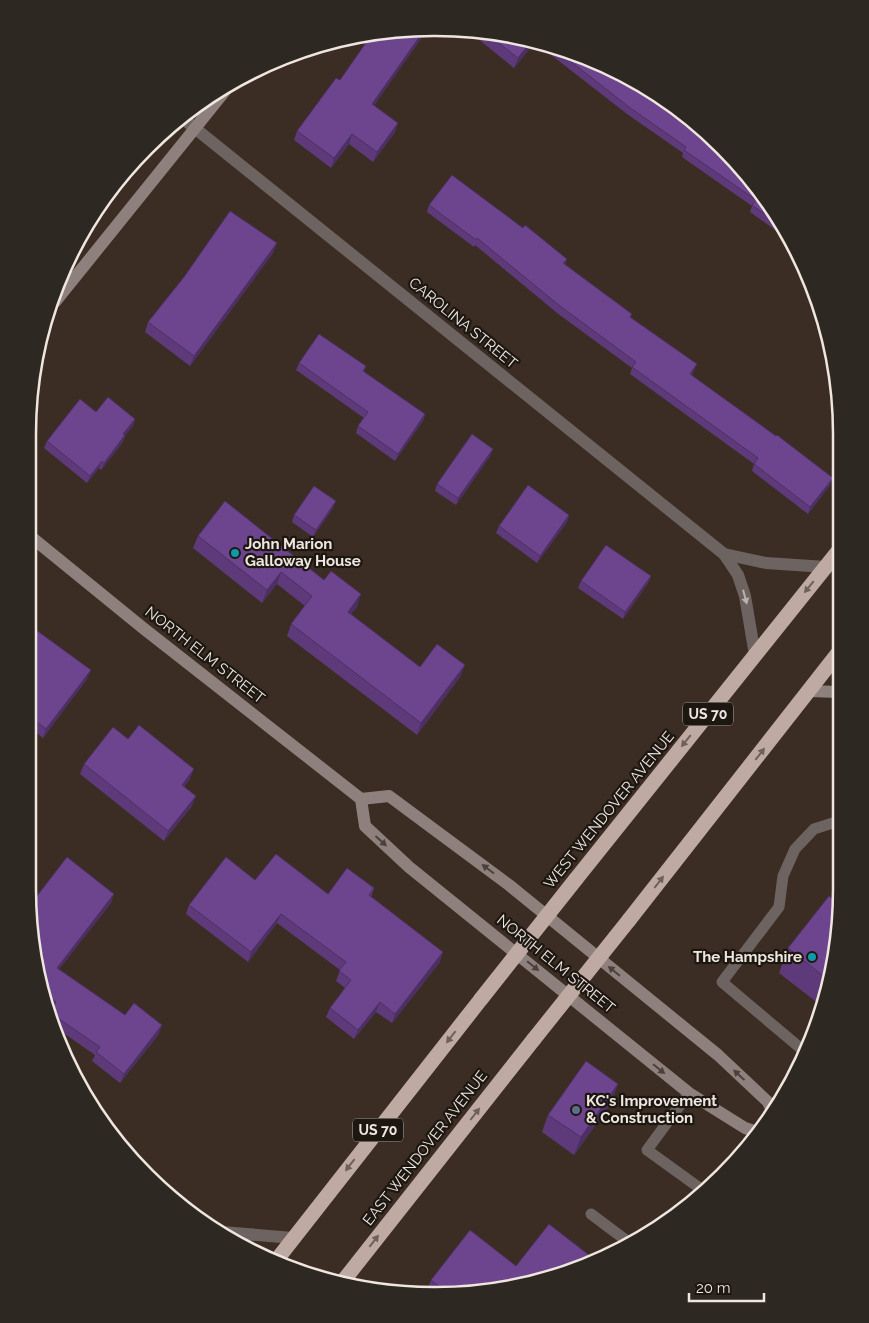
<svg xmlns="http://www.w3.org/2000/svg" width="869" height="1323" font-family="Raleway,sans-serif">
<rect width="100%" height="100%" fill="#3b2d23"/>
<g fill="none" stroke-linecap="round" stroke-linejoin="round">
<g stroke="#6d6461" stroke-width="11">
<polyline points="805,1052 722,982 779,907 783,876 795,849 814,829 839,821"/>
<polyline points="689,1093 647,1150 701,1189"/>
<polyline points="591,1214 631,1244"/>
</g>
<g stroke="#6d6461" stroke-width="12">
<polyline points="181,117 724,554 738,575 745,596 755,655"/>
<polyline points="724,554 766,563 826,567"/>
<polyline points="169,1192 206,1223"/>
<polyline points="222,1232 293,1238"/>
</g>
<g stroke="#8e807c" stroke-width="12">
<polyline points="55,302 229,86"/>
<polyline points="30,536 143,628 361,799 365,826 409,867 689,1093 745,1128 757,1132"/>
<polyline points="809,691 839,692"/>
<polyline points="361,799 389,796 509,885 718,1055 768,1102 772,1110"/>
</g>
<g stroke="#bfa9a3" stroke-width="15">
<polyline points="576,879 840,549"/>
<polyline points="629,920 839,652"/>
<polyline points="275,1262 481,999"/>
<polyline points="344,1280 534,1039"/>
</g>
<g stroke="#bfa9a3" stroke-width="15">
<polyline points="481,999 576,879"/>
<polyline points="534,1039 629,920"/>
</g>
</g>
<g fill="#5e3a7a">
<polygon points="438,29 456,30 450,38"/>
<polygon points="467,30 488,31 535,42 514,68"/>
<polygon points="548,45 566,49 758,187 792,242 750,212 752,206 682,157 683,153 627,114 546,51"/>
<polygon points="340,80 374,105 395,132 373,162 349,144 331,168 294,140 297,131"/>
<polygon points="429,205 523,228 567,259 565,264 631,318 694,371 692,375 830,485 808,514 752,471 754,464 630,374 632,368 557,313 475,245 474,247 427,212"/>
<polygon points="273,253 190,366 145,332 148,322"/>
<polygon points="299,363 366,366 364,372 425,414 423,421 395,461 356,433 358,426 364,418 296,370"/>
<polygon points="96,412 135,419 133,426 125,435 123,442 101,470 99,468 87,483 44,448 47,441"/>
<polygon points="493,449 490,456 456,505 435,491 437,484"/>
<polygon points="225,501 357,607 351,614 420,667 460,677 417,735 287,636 291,624 305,606 277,584 262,603 193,548 198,536"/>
<polygon points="333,508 313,537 292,522 294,515"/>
<polygon points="569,515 567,522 537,563 496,533 499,526"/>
<polygon points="651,576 648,583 623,619 578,588 581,581"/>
<polygon points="29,620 34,624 33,627 87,679 43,738 29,727"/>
<polygon points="128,739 190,779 184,787 192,806 164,841 80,774 84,764"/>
<polygon points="255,880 328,894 374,888 371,897 440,962 392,1023 376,1012 354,1039 326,1017 330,1008 345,988 336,981 340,970 277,923 248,962 186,914 189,905"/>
<polygon points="111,903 59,969 125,1015 159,1034 120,1083 92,1061 95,1055 52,1025 49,1019 48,1015 51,1010 47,1007 30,905"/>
<polygon points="838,942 819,1004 779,973 788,948"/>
<polygon points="612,1102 574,1155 542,1132 548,1115"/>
<polygon points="516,1266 540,1282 426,1293 431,1280"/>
</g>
<g fill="#4c3063">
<polygon points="425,29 428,29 369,113 372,104"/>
<polygon points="453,30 456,30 450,38"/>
<polygon points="531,41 535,42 514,68 518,58"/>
<polygon points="398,123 395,132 373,162 377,152"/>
<polygon points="352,134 349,144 331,168 334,158"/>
<polygon points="277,243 273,253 190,366 194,356"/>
<polygon points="697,364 694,371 687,381 690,374"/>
<polygon points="425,414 423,421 395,461 398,454"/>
<polygon points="135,419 133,426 121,441 123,434"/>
<polygon points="125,435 123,442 101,470 104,463"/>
<polygon points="493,449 490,456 456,505 458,498"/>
<polygon points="102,461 99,468 87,483 90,476"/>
<polygon points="833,478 830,485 808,514 810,507"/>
<polygon points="336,501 333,508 313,537 316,530"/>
<polygon points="569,515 567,522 537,563 540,556"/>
<polygon points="281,572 277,584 262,603 267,590"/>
<polygon points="651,576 648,583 623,619 625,612"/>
<polygon points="361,594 357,607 343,624 348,612"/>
<polygon points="465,665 460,677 417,735 421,723"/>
<polygon points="91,670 87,679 43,738 46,729"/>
<polygon points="194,769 190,779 178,795 182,785"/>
<polygon points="196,796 192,806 164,841 168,831"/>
<polygon points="114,894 111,903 53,977 57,968"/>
<polygon points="281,914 277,923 248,962 251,952"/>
<polygon points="443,952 440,962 392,1023 395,1014"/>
<polygon points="380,1002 376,1012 354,1039 358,1030"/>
<polygon points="162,1025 159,1034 120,1083 124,1074"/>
<polygon points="618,1084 612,1102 574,1155 581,1137"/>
</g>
<g fill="#6d448e" stroke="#4c3063">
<polygon points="408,28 425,29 372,104 398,123 377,152 352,134 334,158 297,131 336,78 340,80 372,34"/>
<polygon points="483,31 488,31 531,41 518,58"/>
<polygon points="551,46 566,49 638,82 703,129 758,187 782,226 752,205 756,200 684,150 686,147 629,107"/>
<polygon points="452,175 523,228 525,225 567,259 563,263 632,314 630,317 697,364 690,374 776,436 777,435 833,478 810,507 754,464 758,458 632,367 636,362 560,306 477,238 476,240 429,205"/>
<polygon points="230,211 277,243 194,356 148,322 184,277"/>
<polygon points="319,334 366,366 363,371 425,414 398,454 358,426 368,412 299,363"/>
<polygon points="108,397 135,419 123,434 125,435 104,463 102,461 90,476 47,441 80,399 96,412"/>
<polygon points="472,434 493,449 458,498 437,484"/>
<polygon points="528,485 569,515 540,556 499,526"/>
<polygon points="314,486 336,501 316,530 294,515"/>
<polygon points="225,501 324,580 331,571 361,594 348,612 420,667 437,644 465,665 421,723 291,624 312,596 281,572 267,590 198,536"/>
<polygon points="606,545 651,576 625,612 581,581"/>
<polygon points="29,620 34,624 32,627 91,670 46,729 29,716"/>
<polygon points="139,725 194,769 182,785 196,796 168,831 84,764 113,727 128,739"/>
<polygon points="276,854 328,894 347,868 374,888 369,895 443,952 395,1014 380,1002 358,1030 330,1008 351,980 339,971 346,962 281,914 251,952 189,905 226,857 255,880"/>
<polygon points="67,857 114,894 57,968 125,1015 134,1003 162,1025 124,1074 96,1052 100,1047 49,1012 56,1002 45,994 30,905"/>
<polygon points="829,896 838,903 838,942 827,979 788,948"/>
<polygon points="586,1061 618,1084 581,1137 548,1115"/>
<polygon points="549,1224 594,1259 540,1282 445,1291 431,1280 470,1230 516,1266"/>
</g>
<defs><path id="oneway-solid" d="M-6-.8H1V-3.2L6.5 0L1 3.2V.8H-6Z" transform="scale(1.25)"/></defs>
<g fill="#6e605a">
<use href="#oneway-solid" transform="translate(809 587) rotate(129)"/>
<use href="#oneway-solid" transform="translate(686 741) rotate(129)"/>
<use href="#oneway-solid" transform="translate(760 754) rotate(-52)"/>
<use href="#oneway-solid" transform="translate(659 882) rotate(-52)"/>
<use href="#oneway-solid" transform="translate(451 1037) rotate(128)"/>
<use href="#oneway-solid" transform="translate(475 1114) rotate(-52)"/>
<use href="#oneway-solid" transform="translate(350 1165) rotate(128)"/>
<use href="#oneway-solid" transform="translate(374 1241) rotate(-52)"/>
</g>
<use fill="#bbb2ad" href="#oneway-solid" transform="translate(745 597) rotate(75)"/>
<g fill="#4a413c">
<use href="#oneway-solid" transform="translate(381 841) rotate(42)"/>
<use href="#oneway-solid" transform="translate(488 869) rotate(-143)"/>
<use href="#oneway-solid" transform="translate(533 966) rotate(39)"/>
<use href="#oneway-solid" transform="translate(614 971) rotate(-141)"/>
<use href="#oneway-solid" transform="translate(659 1069) rotate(39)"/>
<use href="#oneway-solid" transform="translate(739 1075) rotate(-137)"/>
</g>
<g fill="#0f9aa8" stroke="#1d1712" stroke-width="2">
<circle cx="235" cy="553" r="5"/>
<circle cx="812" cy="957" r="5"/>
</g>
<circle fill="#5c6f8a" stroke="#1d1712" stroke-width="2" cx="576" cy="1110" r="5"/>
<g text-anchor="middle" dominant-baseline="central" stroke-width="4.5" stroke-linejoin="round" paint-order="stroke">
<g fill="#1d1712" stroke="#b0a8a2" stroke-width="1">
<rect x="683" y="702.5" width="50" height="23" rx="4"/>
<rect x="353" y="1118.5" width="50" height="23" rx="4"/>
</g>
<g font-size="14" font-weight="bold" fill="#efe6df">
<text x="708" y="714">US 70</text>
<text x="378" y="1130">US 70</text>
</g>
<g font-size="15" fill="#efe6df" stroke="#1d1712">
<text transform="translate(463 323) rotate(39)">CAROLINA STREET</text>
<text transform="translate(205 655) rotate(38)">NORTH ELM STREET</text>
<text transform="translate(609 810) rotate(-51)">WEST WENDOVER AVENUE</text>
<text transform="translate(556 964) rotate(39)">NORTH ELM STREET</text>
<text transform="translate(425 1148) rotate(-52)">EAST WENDOVER AVENUE</text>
</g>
<g font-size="15" font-weight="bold" fill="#efe6df" stroke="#1d1712" text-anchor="start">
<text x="245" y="544">John Marion<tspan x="245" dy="17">Galloway House</tspan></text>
<text x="802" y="957" text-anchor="end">The Hampshire</text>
<text x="586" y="1101">KC's Improvement<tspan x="586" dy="17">&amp; Construction</tspan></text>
</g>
</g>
<path d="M0 0H869V1323H0ZM434 36H435A398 398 0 0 1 833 434V889A398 398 0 0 1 435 1287H434A398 398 0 0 1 36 889V434A398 398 0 0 1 434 36Z" fill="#2e2822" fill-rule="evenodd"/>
<path fill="none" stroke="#efe6df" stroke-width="2.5" d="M434 36H435A398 398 0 0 1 833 434V889A398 398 0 0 1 435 1287H434A398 398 0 0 1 36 889V434A398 398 0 0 1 434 36Z"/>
<path d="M689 1293v8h75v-8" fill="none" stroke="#efe6df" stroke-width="2.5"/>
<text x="696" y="1293" font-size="15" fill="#efe6df" stroke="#1d1712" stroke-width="4" paint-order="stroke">20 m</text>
</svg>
